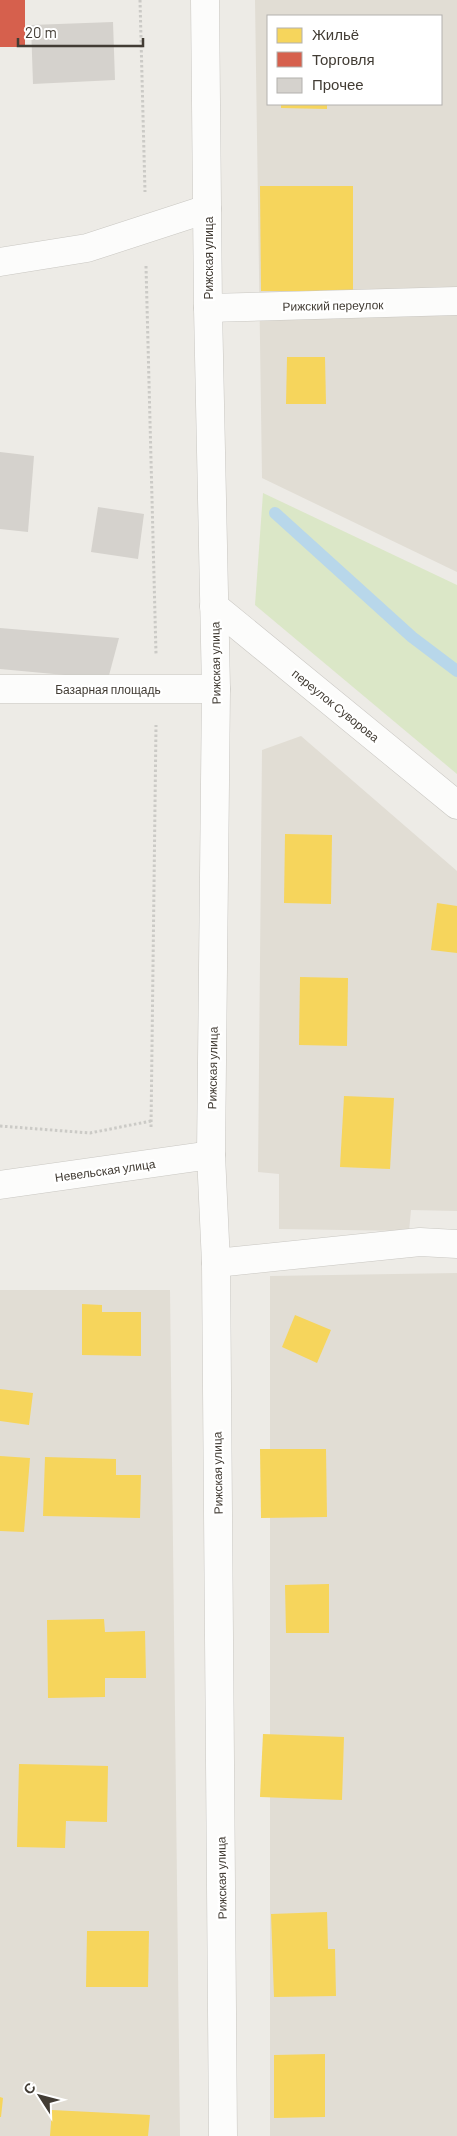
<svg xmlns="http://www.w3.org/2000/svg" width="457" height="2136" font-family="Barlow,sans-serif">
<rect width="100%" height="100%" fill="#edebe6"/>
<g fill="#e1ddd4" fill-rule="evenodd">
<path d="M255,0h202v572l-195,-94zM268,16h173v88h-173z"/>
<polygon points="301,736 457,871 457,1211 411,1210 409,1231 279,1229 279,1174 258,1172 262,750"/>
<polygon points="457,1273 457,2136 270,2136 270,1276"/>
<polygon points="0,1290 170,1290 180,2136 0,2136"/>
</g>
<polygon fill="#dbe7c7" points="263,493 457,585 457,774 255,605"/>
<g fill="#f6d55c">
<polygon points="281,104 327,104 327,109 281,108"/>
<polygon points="260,186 353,186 353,291 261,291"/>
<polygon points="287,357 325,357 326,404 286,404"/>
<polygon points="285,834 332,835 331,904 284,903"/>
<polygon points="437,903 457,906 457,953 431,950"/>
<polygon points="300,977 348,978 347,1046 299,1045"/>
<polygon points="344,1096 394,1098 390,1169 340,1167"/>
<polygon points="82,1304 102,1305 102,1312 141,1312 141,1356 82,1355"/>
<polygon points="295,1315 331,1330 317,1363 282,1347"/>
<polygon points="0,1389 33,1393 29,1425 0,1421"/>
<polygon points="260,1449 326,1449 327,1517 261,1518"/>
<polygon points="0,1456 30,1458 24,1532 0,1531"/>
<polygon points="45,1457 116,1459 116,1475 141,1475 140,1518 43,1516"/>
<polygon points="329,1584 329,1633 286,1633 285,1585"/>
<polygon points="104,1619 105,1632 145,1631 146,1678 105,1678 105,1697 48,1698 47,1620"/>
<polygon points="263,1734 344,1737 342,1800 260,1797"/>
<polygon points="19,1764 108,1766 107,1822 66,1821 65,1848 17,1847"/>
<polygon points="327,1912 328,1949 335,1949 336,1996 274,1997 271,1914"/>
<polygon points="87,1931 149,1931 148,1987 86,1987"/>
<polygon points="325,2054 325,2117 274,2118 274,2055"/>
<polygon points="0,2097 3,2098 1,2117 0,2117"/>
<polygon points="52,2110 150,2115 148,2136 50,2136"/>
</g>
<rect fill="#d6604d" x="0" y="0" width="25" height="47"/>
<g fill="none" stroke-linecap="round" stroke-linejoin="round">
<polyline stroke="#b8d7ea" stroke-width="12" points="275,513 412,637 457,671"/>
</g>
<g fill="#d5d2cd">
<polygon points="113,22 115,80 33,84 31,25"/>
<polygon points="0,452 34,456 28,532 0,529"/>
<polygon points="98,507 144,514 138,559 91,552"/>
<polygon points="0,628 119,638 108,679 0,669"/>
</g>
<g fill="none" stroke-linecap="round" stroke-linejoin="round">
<defs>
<g id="minor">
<polyline points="205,0 208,308 216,689 211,1155 216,1263 223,2136"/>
<polyline points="0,262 87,248 207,209"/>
<polyline points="208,308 457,301"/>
<polyline points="214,606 457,805"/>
<polyline points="0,689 216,689"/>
<polyline points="0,1185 211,1155"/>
<polyline points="216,1263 420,1242 457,1244"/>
</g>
</defs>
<use href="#minor" stroke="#c9c7c2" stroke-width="29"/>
<g stroke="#cbcac6" stroke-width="3" stroke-dasharray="2.5 2.5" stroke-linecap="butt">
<polyline points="140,0 145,192"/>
<polyline points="146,266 156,654"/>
<polyline points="0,1126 90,1133 151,1121"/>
<polyline points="151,1127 156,725"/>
</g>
<use href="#minor" stroke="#fcfcfb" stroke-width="28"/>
</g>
<g text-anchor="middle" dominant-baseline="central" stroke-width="5" stroke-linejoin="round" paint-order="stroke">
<g font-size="12" fill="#423c34" stroke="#fff">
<text transform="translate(208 258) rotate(-90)">Рижская улица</text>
<text transform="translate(333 305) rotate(-1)">Рижский переулок</text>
<text transform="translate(215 663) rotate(-91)">Рижская улица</text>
<text x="108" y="689">Базарная площадь</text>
<text transform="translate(336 705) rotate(39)">переулок Суворова</text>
<text transform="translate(212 1068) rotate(-89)">Рижская улица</text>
<text transform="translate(105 1170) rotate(-8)">Невельская улица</text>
<text transform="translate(217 1473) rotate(-91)">Рижская улица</text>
<text transform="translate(221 1878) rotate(-91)">Рижская улица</text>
</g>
</g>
<rect x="267" y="15" width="175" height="90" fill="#ffffff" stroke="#b3b1ae"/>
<rect x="277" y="28" width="25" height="15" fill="#f6d55c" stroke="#b3b1ae"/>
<text x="312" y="40" font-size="15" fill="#423c34">Жильё</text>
<rect x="277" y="52" width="25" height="15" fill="#d6604d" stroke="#b3b1ae"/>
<text x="312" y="65" font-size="15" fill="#423c34">Торговля</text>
<rect x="277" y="78" width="25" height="15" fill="#d5d2cd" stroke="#b3b1ae"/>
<text x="312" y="90" font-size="15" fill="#423c34">Прочее</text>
<g transform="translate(40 2096) rotate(306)" stroke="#ffffff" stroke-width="4" paint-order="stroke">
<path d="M0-4L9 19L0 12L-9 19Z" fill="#423c34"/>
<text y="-8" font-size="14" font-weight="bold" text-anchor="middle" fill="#423c34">С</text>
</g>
<path d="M18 38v8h125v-8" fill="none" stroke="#423c34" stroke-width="2.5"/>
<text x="25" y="38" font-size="15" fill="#423c34" stroke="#ffffff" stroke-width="4" paint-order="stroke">20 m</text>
</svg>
